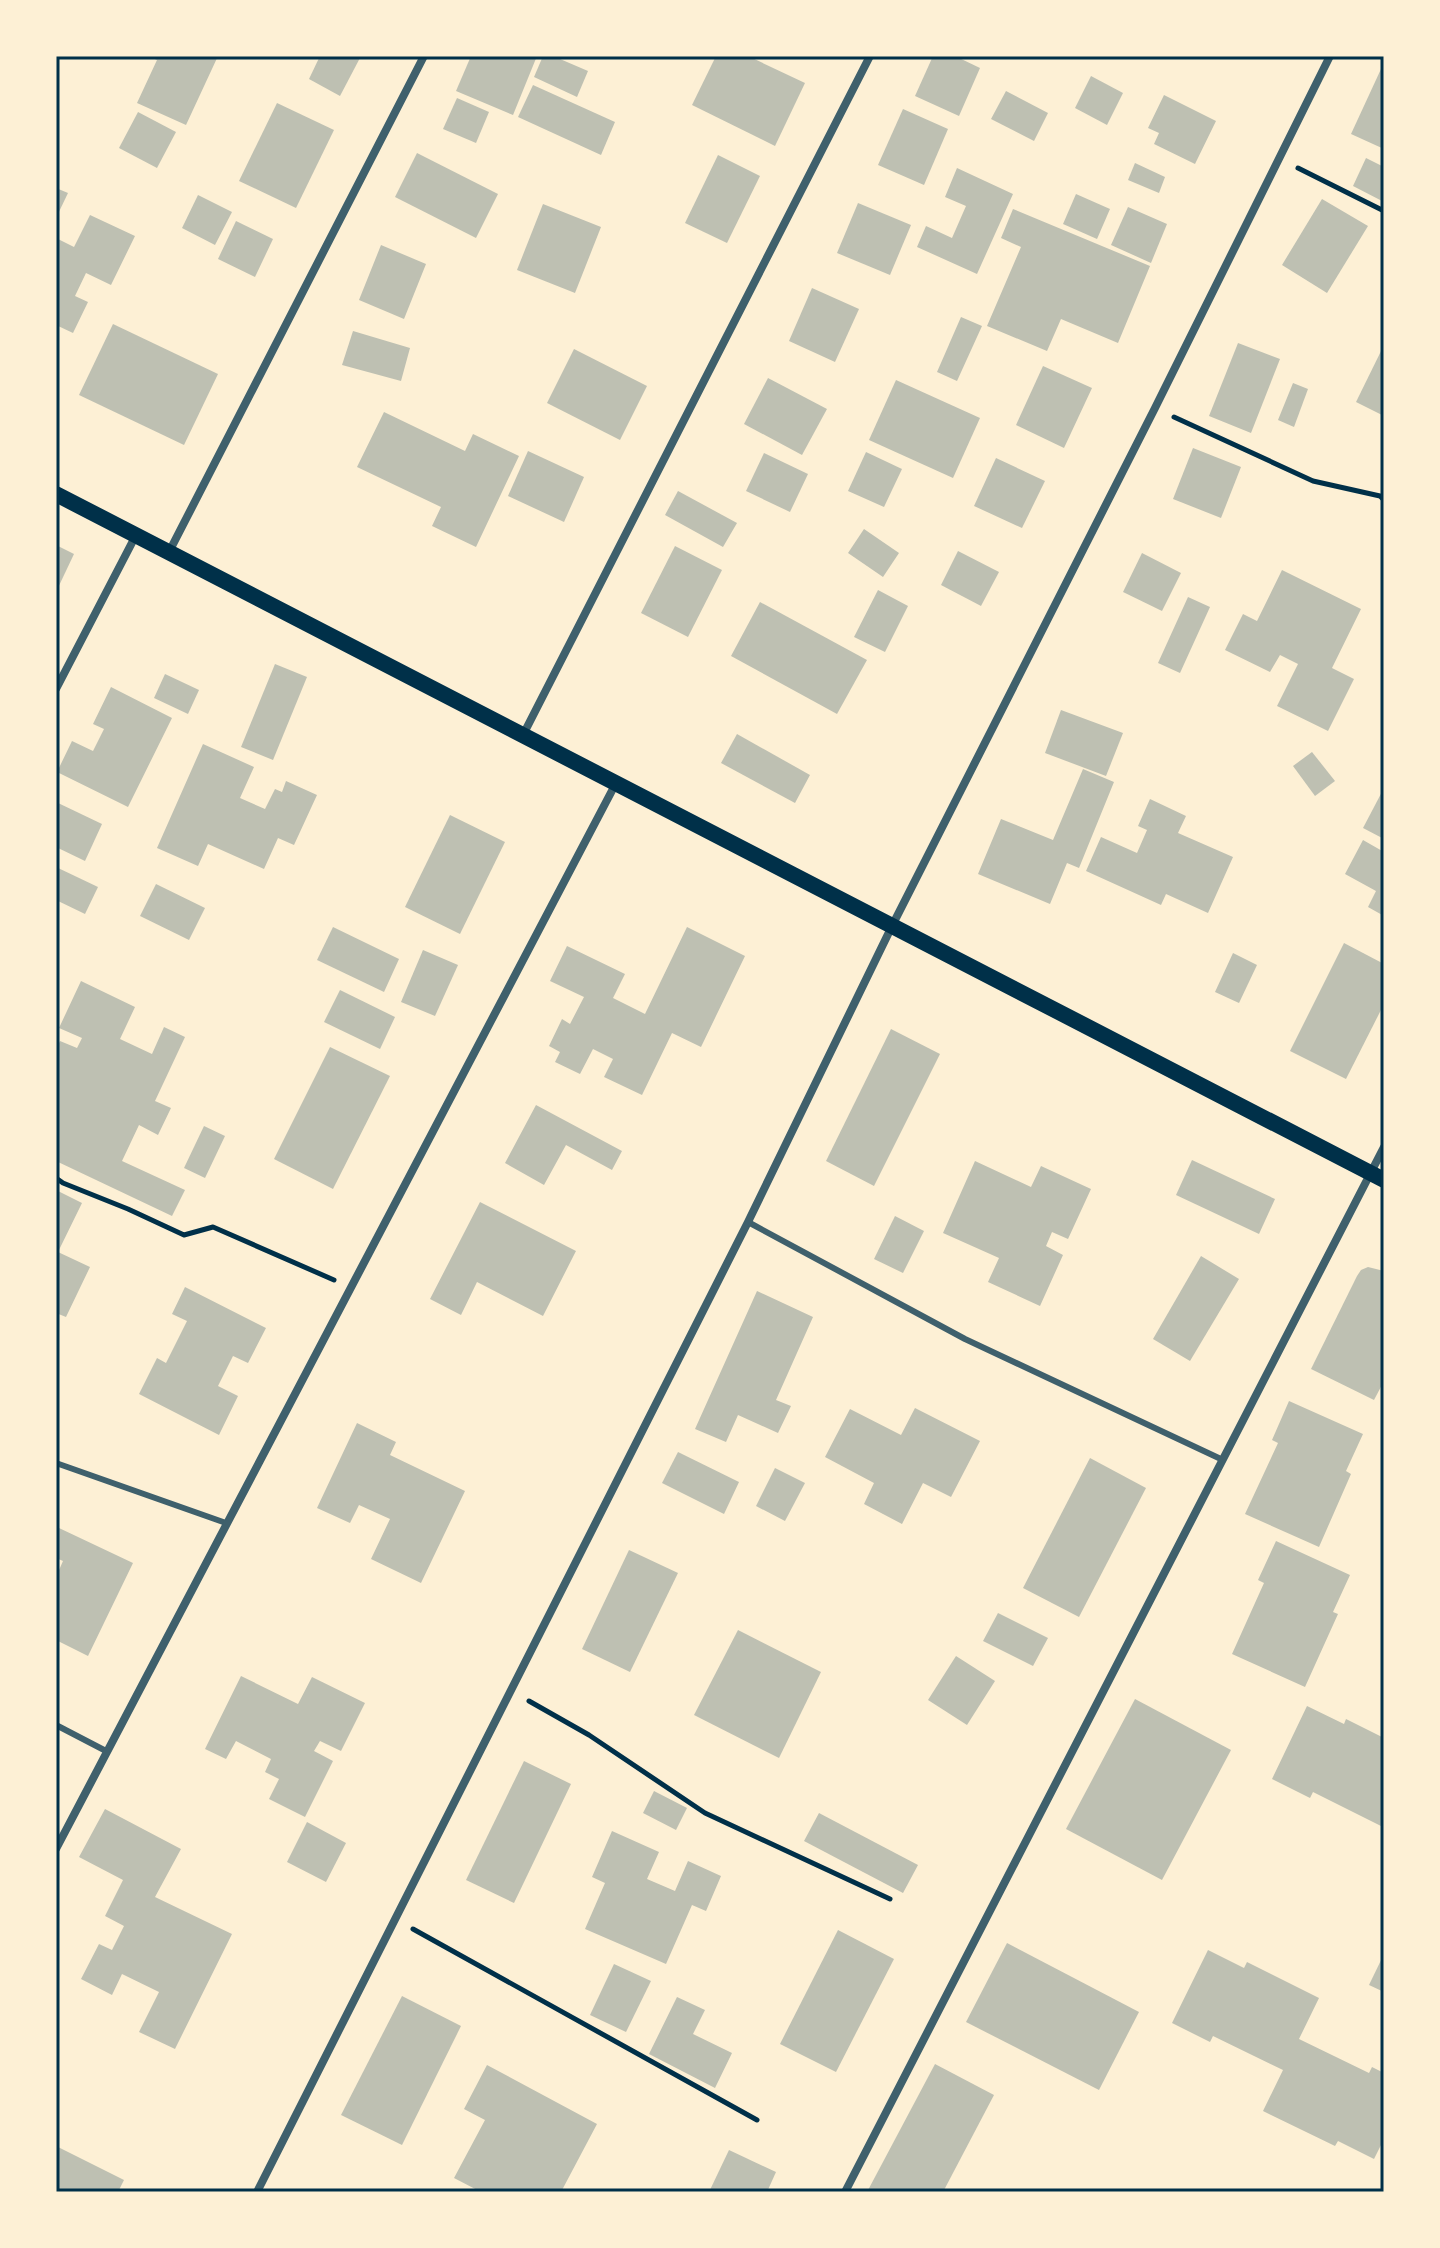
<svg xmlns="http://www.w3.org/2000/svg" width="1440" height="2248" font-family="'PT Sans Narrow',sans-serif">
<rect width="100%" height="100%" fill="#fdf0d5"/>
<g fill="#bec0b2">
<polygon points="148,56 218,56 186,125 137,103 157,60"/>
<polygon points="320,56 361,56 340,96 309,79"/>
<polygon points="471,56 537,56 513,115 456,91"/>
<polygon points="543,56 553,56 588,71 577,97 534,77"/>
<polygon points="716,56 748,56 805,83 775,146 692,105"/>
<polygon points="933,56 955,56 980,68 959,116 915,96"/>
<polygon points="1381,69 1384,70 1384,149 1351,134"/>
<polygon points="1091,76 1123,93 1107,125 1075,108"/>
<polygon points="533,85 615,122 601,155 518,117"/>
<polygon points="1006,91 1048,113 1034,141 991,119"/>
<polygon points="1164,95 1216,121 1195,164 1154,144 1159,133 1148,128"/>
<polygon points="457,98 489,112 476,143 443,129"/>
<polygon points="277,103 334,130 296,208 239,181"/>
<polygon points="903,109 948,129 924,185 878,165"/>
<polygon points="138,112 176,132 157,168 119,148"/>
<polygon points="417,153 498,194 476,238 395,197"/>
<polygon points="718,155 760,176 727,243 685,223"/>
<polygon points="1366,158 1384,167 1384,202 1353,186"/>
<polygon points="1135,163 1165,177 1159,193 1128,180"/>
<polygon points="957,168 1013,194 977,274 917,247 926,226 952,238 966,206 945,197"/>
<polygon points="56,188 68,193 56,218"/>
<polygon points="1076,194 1110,209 1097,239 1063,224"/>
<polygon points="198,195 232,212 215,245 182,228"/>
<polygon points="1322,199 1368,226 1327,293 1282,265"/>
<polygon points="858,203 911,225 890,275 837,253"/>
<polygon points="543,204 601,227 575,293 517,270"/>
<polygon points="1128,207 1167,224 1151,263 1111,245"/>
<polygon points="1013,209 1150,266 1118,343 1061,319 1047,351 987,326 1021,247 1001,238"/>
<polygon points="90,215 135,236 111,285 86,273 75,296 88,302 73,333 56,325 56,238 74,247"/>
<polygon points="236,221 273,239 255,277 218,259"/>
<polygon points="381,245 426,264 404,319 359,300"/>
<polygon points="812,288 859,309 835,362 789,341"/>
<polygon points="961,317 982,326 957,381 937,372"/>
<polygon points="113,324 218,374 184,445 79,395"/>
<polygon points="353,331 410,348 401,381 342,365"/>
<polygon points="1238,343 1280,359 1251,433 1209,416"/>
<polygon points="1384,345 1384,416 1356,402"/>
<polygon points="574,349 647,386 620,440 547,403"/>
<polygon points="1043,366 1092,388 1064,448 1016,425"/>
<polygon points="768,378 827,409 802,455 744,424"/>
<polygon points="896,380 980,418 953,478 869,440"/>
<polygon points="1293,383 1308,389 1294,427 1278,420"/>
<polygon points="384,412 465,451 473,434 519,456 476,547 432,526 441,507 357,467"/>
<polygon points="1193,448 1241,467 1221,518 1173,499"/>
<polygon points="528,451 584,477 564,522 508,496"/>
<polygon points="866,452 902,469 884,507 848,491"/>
<polygon points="764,453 808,474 790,512 746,491"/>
<polygon points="996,458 1045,481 1022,528 974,506"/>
<polygon points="678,491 737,523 723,547 665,515"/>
<polygon points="864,529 899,553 883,577 848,553"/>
<polygon points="56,545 74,554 56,592"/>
<polygon points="675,546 722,570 688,637 641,613"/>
<polygon points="958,551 999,572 981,606 941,585"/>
<polygon points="1142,553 1181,573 1162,611 1123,592"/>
<polygon points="1282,570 1361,609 1332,668 1354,679 1328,731 1277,706 1298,664 1280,655 1270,672 1225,650 1243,614 1257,621"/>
<polygon points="878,590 908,606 885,652 854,637"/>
<polygon points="1188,597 1210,607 1180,673 1158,663"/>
<polygon points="760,602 867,660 837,714 731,656"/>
<polygon points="275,664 307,677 273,760 241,747"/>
<polygon points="165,674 199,690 188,714 154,698"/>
<polygon points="111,687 172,718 128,807 57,772 72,741 93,751 104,729 93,724"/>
<polygon points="1061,710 1123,733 1106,776 1045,753"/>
<polygon points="737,734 810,775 795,803 721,763"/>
<polygon points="203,744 254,767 240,798 265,809 275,789 282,792 286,781 317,795 294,845 278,838 264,869 208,844 198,866 157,848"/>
<polygon points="1312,752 1335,781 1315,796 1293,766"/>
<polygon points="1083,769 1114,782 1079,868 1067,863 1050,904 978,874 1001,819 1053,840"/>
<polygon points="1384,788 1384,839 1363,828"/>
<polygon points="1150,799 1186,816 1178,833 1233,857 1208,913 1166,894 1161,905 1086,871 1101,837 1137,853 1147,830 1138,826"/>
<polygon points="56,802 102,824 85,861 56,847"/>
<polygon points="450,815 505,842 460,934 405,907"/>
<polygon points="1363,840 1384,852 1384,916 1368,907 1376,891 1345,874"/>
<polygon points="56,867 98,887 85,914 56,900"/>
<polygon points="156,884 205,908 189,940 140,916"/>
<polygon points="333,927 399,959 384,992 317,960"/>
<polygon points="687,927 745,956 701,1047 672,1033 642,1095 604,1077 613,1059 593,1049 580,1074 555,1062 560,1052 549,1046 562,1019 570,1024 584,997 550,981 567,946 625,974 613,998 645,1014"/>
<polygon points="1344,943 1384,964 1384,1004 1346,1079 1290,1051"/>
<polygon points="423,950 458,965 435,1016 401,1002"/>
<polygon points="1233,953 1257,965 1239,1003 1215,992"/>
<polygon points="81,981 135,1007 120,1039 152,1054 164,1027 185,1037 155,1101 171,1108 158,1135 139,1125 122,1161 185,1190 172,1216 56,1161 56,1049 60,1041 77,1048 82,1038 59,1028"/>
<polygon points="340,990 395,1017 380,1049 324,1022"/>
<polygon points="891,1029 940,1054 874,1186 826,1161"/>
<polygon points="330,1047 390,1076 333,1189 274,1159"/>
<polygon points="536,1105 622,1151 612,1170 566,1145 544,1185 505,1163"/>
<polygon points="204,1126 225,1136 205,1178 184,1168"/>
<polygon points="1192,1160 1275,1199 1259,1234 1176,1195"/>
<polygon points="975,1161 1031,1187 1041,1166 1091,1189 1068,1239 1052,1232 1046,1246 1063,1255 1040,1306 988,1282 999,1258 943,1233"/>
<polygon points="56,1190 82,1203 58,1252 90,1267 66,1317 56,1313"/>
<polygon points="480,1202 576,1251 543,1316 477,1282 461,1315 430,1299"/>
<polygon points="895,1216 924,1231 903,1273 874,1259"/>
<polygon points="1201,1256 1239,1279 1190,1361 1153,1339"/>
<polygon points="1368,1267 1384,1271 1384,1381 1374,1400 1311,1369 1357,1276 1361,1270"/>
<polygon points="185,1287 266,1328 248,1363 233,1356 218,1386 238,1396 219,1435 139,1394 157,1358 166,1363 187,1321 172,1314"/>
<polygon points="757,1291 813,1317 776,1400 791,1406 778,1433 738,1415 726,1442 695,1429"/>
<polygon points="1289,1401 1363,1434 1346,1471 1351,1474 1319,1547 1245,1514 1278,1443 1272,1440"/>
<polygon points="915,1408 980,1441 951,1497 923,1483 902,1524 864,1504 874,1483 825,1457 850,1409 901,1435"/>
<polygon points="357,1423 396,1442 390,1455 465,1491 421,1583 371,1559 390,1519 359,1505 350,1523 317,1508"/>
<polygon points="678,1452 739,1482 724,1514 662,1483"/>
<polygon points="1090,1458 1146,1488 1079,1617 1023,1588"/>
<polygon points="775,1468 805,1483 785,1521 756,1506"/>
<polygon points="59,1528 133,1563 88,1656 56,1640 56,1577 63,1561 56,1558 56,1534"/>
<polygon points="1276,1541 1350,1575 1333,1612 1338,1614 1305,1687 1232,1654 1264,1583 1258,1580"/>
<polygon points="629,1550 678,1573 630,1672 582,1649"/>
<polygon points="998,1613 1048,1638 1033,1666 983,1641"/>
<polygon points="738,1630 821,1672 779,1758 694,1715"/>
<polygon points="956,1656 995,1681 967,1725 928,1700"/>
<polygon points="241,1676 298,1704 312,1677 365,1703 341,1751 320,1741 314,1751 333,1761 305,1817 269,1799 279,1779 265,1772 271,1759 236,1741 226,1759 205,1749"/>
<polygon points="1135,1699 1231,1750 1162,1880 1066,1829"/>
<polygon points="1307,1706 1344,1724 1346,1719 1384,1738 1383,1827 1313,1792 1310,1798 1272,1779"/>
<polygon points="524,1761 571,1784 514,1903 466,1880"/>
<polygon points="654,1791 687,1808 676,1830 643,1813"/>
<polygon points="105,1809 181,1849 155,1897 232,1934 175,2049 139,2032 159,1992 122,1974 112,1995 81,1979 99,1944 112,1950 124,1926 105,1916 123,1880 79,1857"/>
<polygon points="819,1813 918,1865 903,1893 804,1841"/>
<polygon points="307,1822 346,1843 326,1882 287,1862"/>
<polygon points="612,1831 659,1852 647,1879 675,1891 688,1861 721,1876 706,1911 692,1905 666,1964 585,1929 605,1883 592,1877"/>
<polygon points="838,1930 894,1959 836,2072 780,2044"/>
<polygon points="1007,1943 1139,2012 1099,2090 966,2022"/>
<polygon points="1208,1950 1244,1968 1247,1962 1319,1998 1299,2039 1369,2073 1372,2067 1384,2073 1384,2139 1374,2159 1338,2141 1335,2146 1263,2111 1283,2070 1213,2036 1210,2042 1172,2023"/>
<polygon points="1384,1954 1384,1992 1369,1985"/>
<polygon points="614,1964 651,1981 626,2032 590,2015"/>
<polygon points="402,1996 461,2026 402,2145 341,2115"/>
<polygon points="677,1997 705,2010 693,2034 732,2053 715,2088 649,2054"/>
<polygon points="935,2064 994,2095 943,2192 867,2192"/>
<polygon points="487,2065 597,2124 561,2192 481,2192 454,2178 485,2120 464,2109"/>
<polygon points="56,2146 124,2180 118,2192 56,2192"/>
<polygon points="729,2150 776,2172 767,2192 709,2192"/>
</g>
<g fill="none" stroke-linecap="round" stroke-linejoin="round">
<g stroke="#003049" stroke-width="5">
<polyline points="1298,168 1384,211"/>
<polyline points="1174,417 1313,481 1380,496 1384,500"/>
<polyline points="56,1178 63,1183 128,1209 184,1235 213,1227 334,1280"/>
<polyline points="529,1701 589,1735 705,1813 890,1899"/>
<polyline points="413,1929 757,2120"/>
</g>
<g stroke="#3f606c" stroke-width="6">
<polyline points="748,1222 965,1339 1223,1460"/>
<polyline points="56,1463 226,1523"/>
<polyline points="56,1725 106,1751"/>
</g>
<g stroke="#3f606c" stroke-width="8">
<polyline points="169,552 424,56"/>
<polyline points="56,689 136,535"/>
<polyline points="523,735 870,56"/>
<polyline points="56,1849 616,783"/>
<polyline points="257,2192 748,1222 892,926 1155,408 1330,56"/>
<polyline points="845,2192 1384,1147"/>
</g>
<polyline stroke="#003049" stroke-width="16" points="56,494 1384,1180"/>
</g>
<rect width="1440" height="2248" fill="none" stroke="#fdf0d5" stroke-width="116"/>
<rect x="58" y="58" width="1324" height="2132" fill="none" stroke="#003049" stroke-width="3"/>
</svg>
